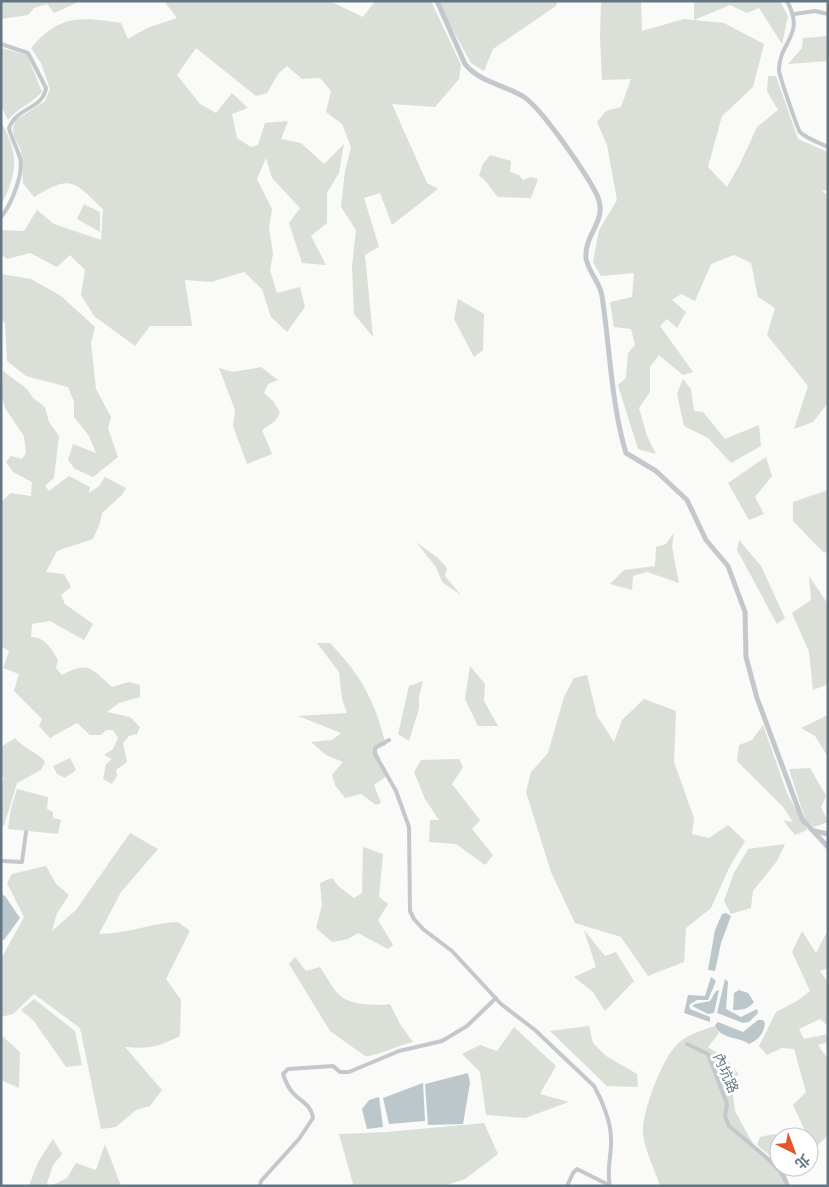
<svg xmlns="http://www.w3.org/2000/svg" width="829" height="1187" font-family="'PT Sans Narrow','Noto Sans TC',sans-serif">
<rect width="100%" height="100%" fill="#fafaf8"/>
<g fill="#dadfd7">
<polygon points="1,1 81,1 54,13 47,4 34,8 28,15 1,19"/>
<path d="M164,1h166l33,16 12,-16h56l30,64 -2,14 -24,28 -43,-3 35,79 11,6 -46,36 -12,-32 -16,5 15,49 -14,8 8,82 -19,-23 -2,-48 4,-36 -15,-23 4,-36 6,-24 -9,-23 -16,-12 5,-21 -11,-13 -18,1 -15,-13 -9,8 -11,19 -11,3 -60,-48 -19,27 23,29 16,9 16,-20 16,15 -16,6 5,24 14,9 7,-2 7,-22 23,-2 -7,18 20,4 23,21 20,-20 -5,29 -12,20v30l-16,13 15,29 -24,-2 -13,-40 11,-15 -28,-30 -6,-20 -9,21 15,30 -3,19 4,26 -3,16 7,23 23,-6 5,20 -18,25 -16,-15 -9,-28 -18,-17 -33,10 -26,-2 7,46h-42l-15,20 -41,-30 -13,-21 4,-25 -15,-15 -13,12 -27,-14 -23,6 -6,-5v-24l23,1 13,-21 17,14 47,16 2,-31c-30,-28 -31,-35 -69,-12l-11,-14 -2,-33 -7,-13 -1,-10 3,-7 29,-19 5,-12 -9,-26 -10,-15c29,-34 49,-31 90,-25l7,16 19,-11 30,-10z"/>
<polygon points="437,1 558,1 556,6 493,49 484,71 471,63"/>
<polygon points="601,1 641,1 642,31 684,19 724,23 764,44 753,87 722,116 708,167 727,187 740,164 757,127 778,110 767,91 768,76 776,76 798,139 828,152 828,190 822,191 828,196 828,403 813,422 794,429 808,386 767,335 775,308 758,297 751,263 734,255 711,264 695,301 681,294 672,300 686,312 677,328 667,319 660,326 693,372 683,375 659,355 650,367 650,392 639,408 647,436 656,454 638,449 618,385 626,378 628,353 635,345 631,329 614,327 610,302 632,297 634,273 601,276 593,262 599,230 617,200 607,145 597,122 606,111 621,107 631,79 602,80 600,38"/>
<polygon points="694,1 780,1 788,16 782,44 759,8 747,13 730,5 694,20"/>
<polygon points="828,36 828,61 788,64 802,48 803,38"/>
<path d="M1,48l26,7 15,37c-10,11 -24,16 -34,28l-7,-14z"/>
<path d="M1,121c18,34 17,51 0,84z"/>
<path d="M490,155l21,6 -1,11 9,3 4,5 8,-3 7,2 -7,19 -33,-1c-7,-7 -10,-16 -19,-21l4,-12z"/>
<polygon points="84,204 100,212 100,232 77,219"/>
<polygon points="1,274 31,279 61,296 95,327 91,343 96,389 111,417 108,428 118,457 93,477 75,469 68,460 73,444 96,453 89,436 74,417 74,402 68,387 26,376 7,361 5,324 1,317"/>
<polygon points="458,299 484,314 483,350 474,357 454,319"/>
<polygon points="261,367 278,380 268,384 264,393 274,402 280,413 275,421 262,430 272,454 247,464 233,426 235,410 219,368 233,372"/>
<path d="M3,371l24,18 6,9 12,9 4,15 10,14 -5,42 -9,8 4,5 20,-15 21,11 -1,6 10,-7 6,-9 21,11 -4,7 -20,18 -2,10 -7,16 -36,12 -11,21 18,2 7,13 -10,8 4,9 28,20 -9,16 -34,-19 -18,3 -1,13c14,0 20,11 27,23l-2,8 6,7c28,-14 28,-7 50,12l17,-5 11,3v12l-21,6 -12,9 23,5 10,10 -3,7 -8,2 -6,7 4,19 -11,8 1,6 -5,8 -9,-5 3,-15 6,-5 -8,-4 9,-6 5,-11 -5,-8h-7l-5,5h-11l-13,-12 -27,15 -11,-12 3,-7 -28,-28 5,-17 -16,-6 6,-17 -8,-5v-144l10,-9 20,3 1,-14 -19,-10 -7,-10 5,-6 11,3 4,-6 -2,-17 -19,-28 -3,-12z"/>
<polygon points="683,379 691,389 694,411 703,412 725,439 759,425 761,446 731,463 708,438 684,426 677,394"/>
<polygon points="766,457 772,476 755,497 764,514 749,520 728,483"/>
<polygon points="828,490 828,550 824,553 793,521 793,502"/>
<polygon points="674,533 672,547 679,583 647,572 633,576 632,590 610,584 624,570 655,566 656,547 666,544"/>
<polygon points="739,540 761,566 785,618 777,624 737,550"/>
<polygon points="416,542 438,558 447,568 445,576 461,595 442,582 436,567"/>
<polygon points="809,576 828,604 828,684 813,690 809,652 792,613 811,600"/>
<path d="M317,643h13c32,34 44,56 56,102l-10,4 11,27 -13,9 7,18 -5,2 -15,-11 -16,4 -10,-13 -3,-10 11,-13 -17,-7 -15,-13 21,-2 9,-7 -43,-17 49,-3 -5,-14 -3,-27z"/>
<polygon points="470,666 485,684 484,701 498,726 478,726 465,699"/>
<polygon points="587,675 597,716 614,742 622,720 644,699 676,711 674,762 694,818 692,834 709,838 728,825 745,841 729,868 711,908 686,928 684,962 648,976 621,937 575,923 551,872 526,792 531,772 548,753 564,697 574,678"/>
<polygon points="423,681 419,697 419,709 409,741 398,734 409,686"/>
<polygon points="828,715 828,757 815,736 801,728"/>
<polygon points="763,725 787,793 807,830 795,835 783,820 793,822 783,807 737,761 739,745 752,740"/>
<path d="M15,738c9,11 24,15 30,24l-4,8 -24,13 -13,43 -3,-1v-40l3,-7 -3,-2v-29z"/>
<polygon points="70,758 76,770 65,778 57,774 53,766"/>
<polygon points="459,759 463,767 452,784 480,820 472,829 493,855 485,865 456,844 429,842 430,820 439,820 425,799 414,772 421,760"/>
<polygon points="810,768 826,796 821,807 828,822 814,827 805,819 789,769"/>
<polygon points="17,789 48,797 47,809 53,812 53,818 61,820 58,834 8,829 11,808"/>
<path d="M130,833l28,16 -37,43 -22,42c27,0 52,-11 79,-12l12,9 -24,48 15,21 -1,36c-23,11 -29,13 -55,11l37,43 -12,16 -14,4 -20,17 -15,2 -21,-101 -46,-34 -21,20 -12,3v-58l23,-42 -17,-34 5,-9 34,-8 10,18 13,11 -12,18 -5,18 24,-21z"/>
<polygon points="785,844 777,861 753,891 751,908 731,914 724,901 734,873 748,849"/>
<polygon points="363,847 383,854 379,897 388,904 378,920 393,945 388,949 358,933 348,939 332,942 316,928 322,905 320,883 332,878 338,886 354,898 362,893"/>
<polygon points="584,930 605,956 616,952 634,981 605,1011 593,992 574,977 596,967"/>
<polygon points="828,930 828,968 820,971 828,982 828,1026 820,1019 799,1029 804,1039 828,1034 828,1042 818,1045 828,1059 828,1135 818,1145 810,1141 793,1105 806,1092 794,1049 782,1048 767,1055 759,1046 776,1012 797,1001 810,991 792,952 802,931 816,953"/>
<path d="M295,957l11,14 14,-4c7,10 14,26 25,32 11,6 33,7 45,5l10,20 13,18c-11,2 -41,16 -48,14l-35,-25 -41,-67z"/>
<polygon points="34,999 75,1031 82,1065 66,1067 33,1020 21,1010"/>
<polygon points="589,1026 593,1043 606,1056 637,1074 638,1087 607,1086 550,1031"/>
<path d="M715,1026l4,7 -11,14 17,11 13,15 -5,22 2,16 22,40 28,21 5,14h-130c-5,-16 -15,-35 -17,-52 -2,-20 18,-71 31,-86 10,-13 26,-17 41,-22z"/>
<polygon points="514,1027 556,1066 540,1094 569,1102 525,1118 486,1115 480,1072 462,1054 480,1045 497,1051"/>
<polygon points="1,1035 20,1052 19,1088 1,1080"/>
<polygon points="484,1123 498,1154 465,1179 443,1186 351,1186 353,1184 339,1134 387,1132"/>
<polygon points="774,1134 787,1137 779,1137 779,1163 757,1145 760,1137"/>
<polygon points="53,1139 62,1154 53,1165 46,1186 29,1186 38,1162"/>
<polygon points="105,1144 121,1186 51,1186 67,1178 76,1163 96,1170"/>
</g>
<g fill="#bbc7cb">
<polygon points="1,894 5,896 20,918 4,940 1,939"/>
<polygon points="726,913 731,916 721,943 715,971 708,970 715,930 722,914"/>
<polygon points="711,977 716,981 708,1000 697,1000 689,1005 690,1009 710,1017 710,1022 684,1013 688,995 705,996"/>
<polygon points="725,979 728,982 726,1009 741,1017 757,1009 758,1013 749,1022 743,1023 717,1013"/>
<polygon points="719,990 714,1013 708,1014 692,1006 695,1004 710,1001 716,991"/>
<path d="M739,990l9,3 6,9c-5,7 -12,8 -21,8l1,-17z"/>
<path d="M758,1020h5l2,3c-1,10 -6,17 -16,21 -9,-7 -30,-5 -34,-19l3,-3 25,10z"/>
<polygon points="468,1073 470,1083 463,1124 428,1125 425,1084"/>
<polygon points="423,1083 425,1121 389,1124 383,1098"/>
<polygon points="379,1097 383,1127 367,1129 362,1109 369,1100"/>
</g>
<g fill="none" stroke-linecap="round" stroke-linejoin="round">
<g stroke="#c3c8cc" stroke-width="4">
<path d="M787,1c19,35 -8,40 -8,69 0,5 19,60 21,62 7,7 20,11 28,15"/>
<polyline points="794,14 815,11 828,14"/>
<path d="M1,44l27,9 18,35c-3,21 -29,19 -37,40 3,12 8,20 11,30 4,16 -9,47 -19,59"/>
<path d="M389,740l-14,8v6l21,37 13,36 1,84 4,8 9,10 29,22 49,53 34,26 59,56c8,14 17,36 17,53 1,16 -5,30 -1,47"/>
<polyline points="3,861 22,862 26,832"/>
<polyline points="687,1044 708,1054 727,1104 725,1116 729,1126 767,1158 781,1172 788,1186"/>
<path d="M260,1186l1,-5 38,-42 14,-21c-2,-14 -12,-16 -20,-25 -5,-5 -8,-13 -10,-19l5,-5 45,-3 7,6h9l50,-21 43,-10 25,-15 29,-28"/>
<polyline points="567,1186 573,1173 577,1169 609,1185"/>
</g>
<g stroke="#c3c8cc" stroke-width="5">
<path d="M437,1l28,63c14,18 40,21 59,33 19,13 61,75 72,96 14,28 -12,39 -10,65 2,14 14,24 16,38 8,52 9,107 24,157l30,18 31,29 19,40 22,26 17,46 1,45 11,41 45,121 26,28"/>
<polyline points="814,831 828,834"/>
</g>
</g>
<g text-anchor="middle" dominant-baseline="central" stroke-width="5" stroke-linejoin="round" paint-order="stroke">
<g font-size="14" fill="#657683" stroke="#fff">
<text transform="translate(726 1073) rotate(66)">內坑路</text>
</g>
</g>
<rect width="829" height="1187" fill="none" stroke="#657683" stroke-width="5"/>
<g transform="translate(794 1152) rotate(138)"><circle r="24" fill="#ffffff" stroke="#c1c8cd"/>
<path d="M0-4L9 19L0 12L-9 19Z" fill="#e4572e"/>
<text y="-8" font-size="14" font-weight="bold" text-anchor="middle" fill="#657683">北</text>
</g>
</svg>
